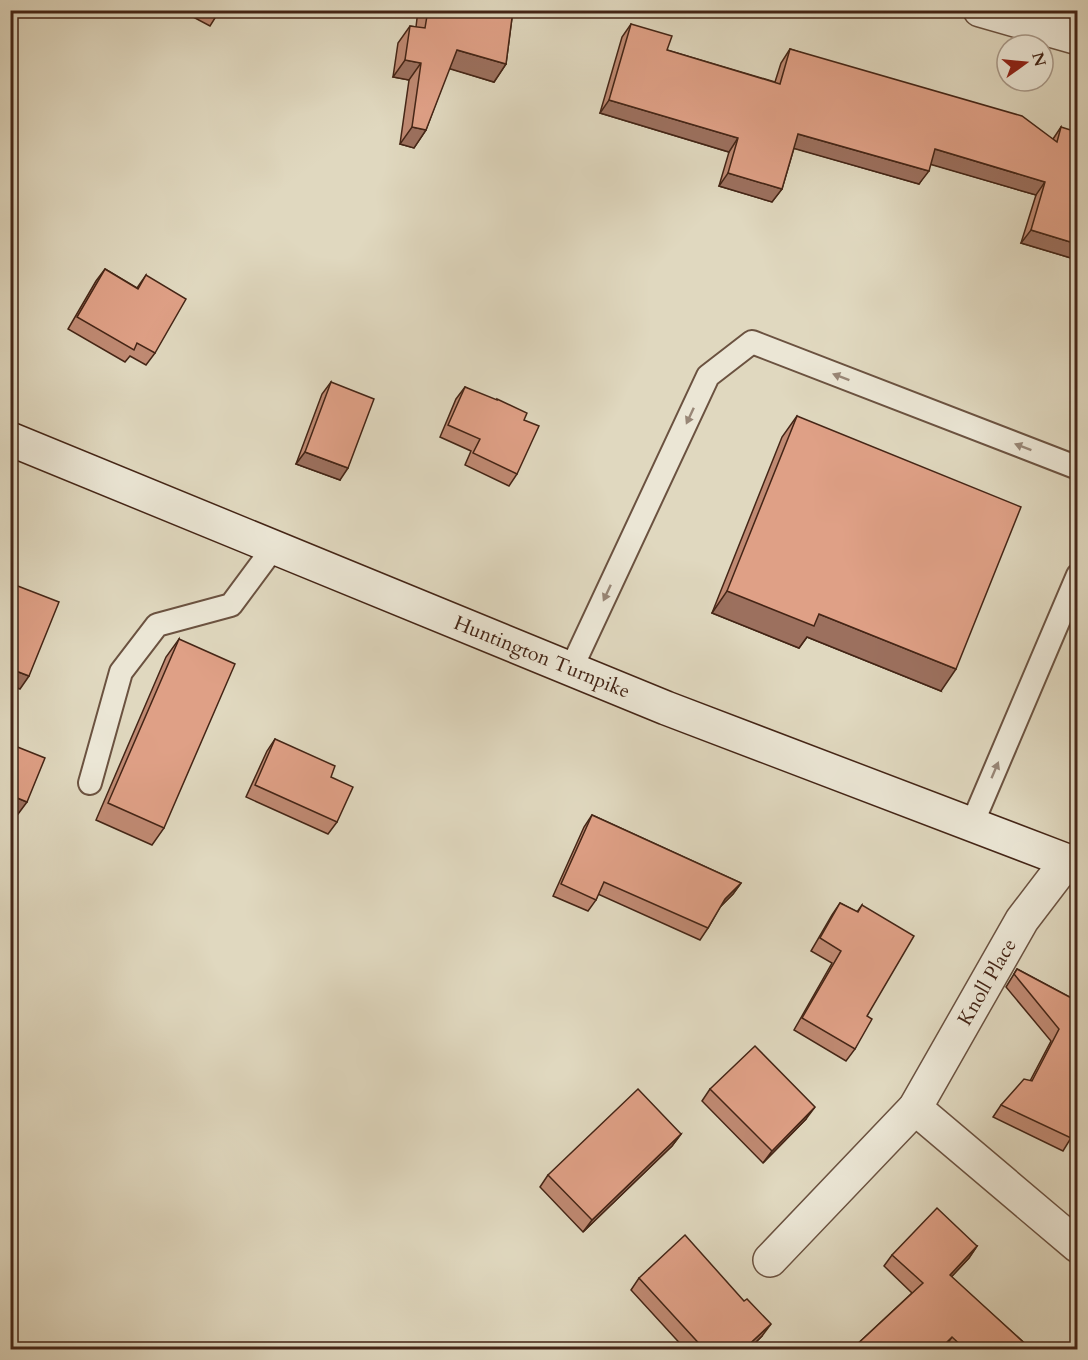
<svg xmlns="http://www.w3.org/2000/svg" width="1088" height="1360" font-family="Cardo,serif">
<rect width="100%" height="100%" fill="#e0d8bf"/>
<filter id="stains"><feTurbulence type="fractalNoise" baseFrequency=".00333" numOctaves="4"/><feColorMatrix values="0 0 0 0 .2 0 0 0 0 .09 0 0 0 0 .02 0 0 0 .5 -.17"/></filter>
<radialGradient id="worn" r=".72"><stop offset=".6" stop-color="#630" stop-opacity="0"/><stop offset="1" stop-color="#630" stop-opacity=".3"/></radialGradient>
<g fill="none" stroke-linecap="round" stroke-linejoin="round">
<defs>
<g id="service">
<polyline points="571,669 708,376 752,342 1078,468"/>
<polyline points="90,783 121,672 157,625 231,605 274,547"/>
<polyline points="972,824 1078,575"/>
</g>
<g id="minor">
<polyline points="980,10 1078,38"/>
<polyline points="915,1108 1078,1246"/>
<polyline points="770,1260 915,1108 1022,920 1067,861"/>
</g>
<polyline id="secondary" points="10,439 666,708 1078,865"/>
</defs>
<use href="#service" stroke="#6b5240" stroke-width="26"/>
<use href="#minor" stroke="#6b5240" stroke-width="36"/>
<use href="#secondary" stroke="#442516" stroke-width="36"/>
<use href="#service" stroke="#ebe6d5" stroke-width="22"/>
<use href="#minor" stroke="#ebe6d5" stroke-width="33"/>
<use href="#secondary" stroke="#ebe6d5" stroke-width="33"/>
</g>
<g fill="#c08a73" stroke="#442516" stroke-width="1.5">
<polygon points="180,10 220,10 210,26"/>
<polygon points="418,10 513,10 506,64 494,82 449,68 426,130 414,148 400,144 409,80 393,77 398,43 410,26 416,27"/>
<polygon points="631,24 667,50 775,82 781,63 790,49 1053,139 1061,127 1071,258 1021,243 1036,195 931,164 919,184 794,148 782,189 772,202 719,186 729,152 600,113 622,37"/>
<polygon points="105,269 137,288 146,275 155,353 146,365 130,356 125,362 68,329 96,281"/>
<polygon points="331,382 340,480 296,464 322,394"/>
<polygon points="465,387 524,420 517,474 509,486 465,465 471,451 440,437 456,399"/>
<polygon points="797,416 941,691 807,637 799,648 712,613 782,437"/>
<polygon points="179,639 164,828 152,845 96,820 166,657"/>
<polygon points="275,739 331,777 337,822 328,834 246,797 267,751"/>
<polygon points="592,815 741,883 733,894 720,907 708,928 700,940 598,894 596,900 588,911 553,896 584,827"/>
<polygon points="840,903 857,912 862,905 867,1016 855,1049 846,1061 794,1030 832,963 811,951 832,915"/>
<polygon points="1017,969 1077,1001 1077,1128 1076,1127 1071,1138 1063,1151 993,1117 1001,1105 1030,1081 1051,1041 1006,987"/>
<polygon points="710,1089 806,1119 763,1163 702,1101"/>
<polygon points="681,1134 672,1146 583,1232 540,1187 548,1175"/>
<polygon points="977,1246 969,1258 951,1277 1032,1350 946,1350 944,1348 943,1350 851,1350 912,1293 884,1266 892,1255"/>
<polygon points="639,1278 762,1336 748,1350 686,1350 631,1290"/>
</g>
<g fill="#9c705e" stroke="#442516" stroke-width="1.5">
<polygon points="457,50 506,64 494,82 444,67"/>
<polygon points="405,60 421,63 409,80 393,77"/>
<polygon points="609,100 738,138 729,152 600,113"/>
<polygon points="412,127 426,130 414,148 400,144"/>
<polygon points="798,134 929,171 919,184 789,147"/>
<polygon points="935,149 1045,182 1036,195 926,163"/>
<polygon points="728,173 782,189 772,202 719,186"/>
<polygon points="1031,230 1077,244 1077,249 1071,258 1021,243"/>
<polygon points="305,452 348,468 340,480 296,464"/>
<polygon points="727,591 819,614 956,669 941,691 807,637 799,648 712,613"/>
<polygon points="16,671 29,676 20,689 10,685"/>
<polygon points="10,795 27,802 18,814 10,811"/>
<polygon points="741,883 733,894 717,910 725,899"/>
<polygon points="815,1107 806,1119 763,1163 772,1151"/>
<polygon points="681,1134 672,1146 583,1232 592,1220"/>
<polygon points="977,1246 969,1258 942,1287 950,1275"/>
<polygon points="771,1324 762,1336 748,1350 743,1350"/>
<polygon points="952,1337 943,1350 939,1350"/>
</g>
<g fill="#dfa086" stroke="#442516" stroke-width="1.5">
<polygon points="212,10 220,10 219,14"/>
<polygon points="428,10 513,10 506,64 457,50 426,130 412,127 421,63 405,60 410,26 425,28"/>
<polygon points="631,24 672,36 667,50 780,84 790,49 1022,116 1057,142 1061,127 1077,132 1077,244 1031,230 1045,182 935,149 929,171 798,134 782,189 728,173 738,138 609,100"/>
<polygon points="105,269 138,289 146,275 186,299 155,353 137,343 134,350 77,317"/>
<polygon points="331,382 374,399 348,468 305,452"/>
<polygon points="465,387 497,400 497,399 527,413 524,420 539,426 517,474 473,453 480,439 448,425"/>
<polygon points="797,416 1021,507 956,669 819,614 814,626 727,591"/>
<polygon points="10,583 59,602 29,676 16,671 10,683"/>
<polygon points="179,639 235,664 164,828 108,803"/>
<polygon points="275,739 335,766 331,777 353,787 337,822 255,785"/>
<polygon points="10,744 45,758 27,802 10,795"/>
<polygon points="592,815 741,883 725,899 708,928 604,882 596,900 561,884"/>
<polygon points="840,903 858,912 862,905 914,936 867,1016 872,1019 855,1049 802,1018 841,951 820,938"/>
<polygon points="1017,969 1077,1001 1077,1122 1071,1138 1001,1105 1024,1079 1032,1081 1059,1029 1014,974"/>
<polygon points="755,1046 815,1107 772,1151 710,1089"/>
<polygon points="638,1089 681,1134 592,1220 548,1175"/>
<polygon points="937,1208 977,1246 950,1275 1032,1350 966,1350 952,1337 939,1350 851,1350 923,1283 892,1255"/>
<polygon points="685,1235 744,1301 747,1299 771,1324 743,1350 705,1350 639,1278"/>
</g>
<defs><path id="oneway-solid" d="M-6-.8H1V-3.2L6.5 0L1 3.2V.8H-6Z" transform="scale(1.5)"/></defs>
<g fill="#988676">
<use href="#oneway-solid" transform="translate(841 377) rotate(-159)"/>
<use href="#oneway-solid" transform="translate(690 416) rotate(115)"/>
<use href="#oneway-solid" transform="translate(1023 447) rotate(-159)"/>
<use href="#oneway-solid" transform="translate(607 593) rotate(115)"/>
<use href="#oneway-solid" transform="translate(995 770) rotate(-67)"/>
</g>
<g text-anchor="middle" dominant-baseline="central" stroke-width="5" stroke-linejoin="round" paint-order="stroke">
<g font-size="20" fill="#442516" stroke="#ebe6d5">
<text transform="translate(542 657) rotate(22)">Huntington Turnpike</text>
<text transform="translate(987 982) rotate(-60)">Knoll Place</text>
</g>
</g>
<rect width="1088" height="1360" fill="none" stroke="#e0d8bf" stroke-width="36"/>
<rect x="12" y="12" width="1064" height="1336" fill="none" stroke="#442516" stroke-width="3"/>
<rect x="18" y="18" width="1052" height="1324" fill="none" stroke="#442516" stroke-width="1.5"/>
<g transform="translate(1025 63) rotate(75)"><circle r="28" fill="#ebe6d5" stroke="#a89989" stroke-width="1.5"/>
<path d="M0-4.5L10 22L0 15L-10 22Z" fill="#8f2418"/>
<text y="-9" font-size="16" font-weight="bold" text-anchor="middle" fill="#442516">N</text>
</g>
<rect width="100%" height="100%" filter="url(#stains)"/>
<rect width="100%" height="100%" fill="url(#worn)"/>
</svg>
